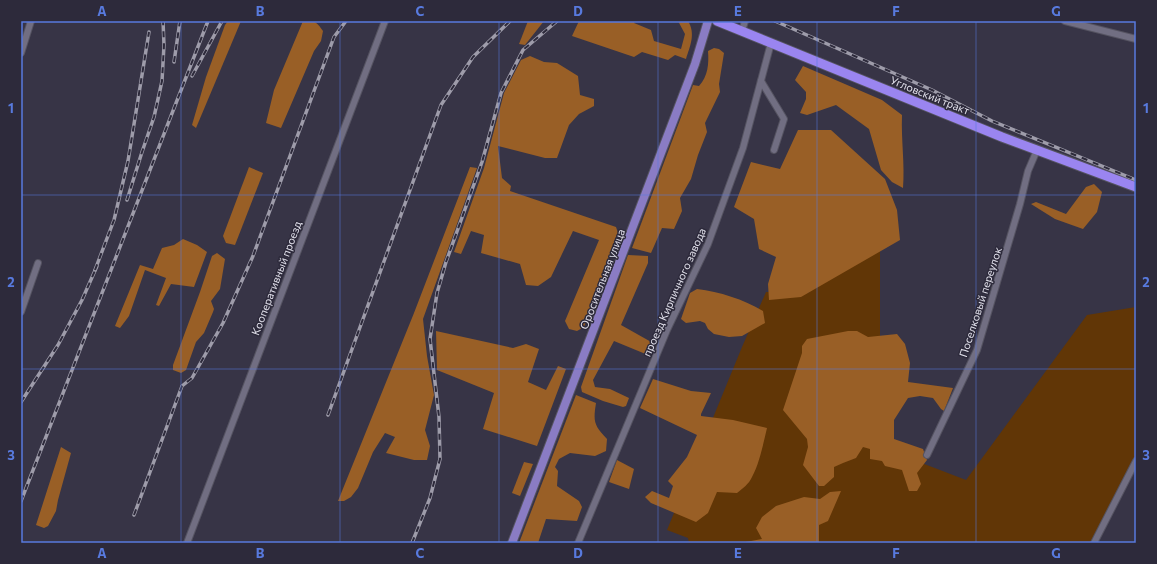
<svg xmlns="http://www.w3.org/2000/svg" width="1157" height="564" font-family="Commissioner,sans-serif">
<rect width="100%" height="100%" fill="#373446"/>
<polygon fill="#613606" points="880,224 880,447 966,480 1087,315 1136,307 1136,457 1090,543 689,543 688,538 667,530 742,347 766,292 808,293"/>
<g fill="#995f26">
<polygon points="228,21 241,21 196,128 192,125 206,77 225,25"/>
<path d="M303,21c12,0 13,0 20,10l-2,10 -7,10 -33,77 -15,-5 8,-33z"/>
<polygon points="528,21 544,21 525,45 519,44"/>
<path d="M579,21h56l-1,2 17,7 3,11 27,8 4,-15 -7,-13h10c8,13 2,25 -2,38l-11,-4 -7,5 -26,-8 -8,5 -62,-21z"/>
<path d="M714,48l5,1 5,4 -5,31 1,8 -15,31 2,9 -9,23 -7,24 -11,19 2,13 -8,18 -12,-1 -11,25 -19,-5 61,-163 6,1c9,-10 10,-22 9,-35z"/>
<polygon points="530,56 544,62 557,63 578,76 580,95 594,99 594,106 579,114 569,125 557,158 545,158 498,146 502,178 511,186 510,191 616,227 618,233 584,327 577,331 569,329 565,321 599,240 573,231 551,277 538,286 526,285 520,264 481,253 484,235 471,231 461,254 454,252 484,168 504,93 521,60"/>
<path d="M803,66l79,34 20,15c-1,25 3,49 1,73l-11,-6 -11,-12 -12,-41 -33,-24 -29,10 -7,-2 6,-14v-7l-11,-12z"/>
<polygon points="798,130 831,130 885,179 897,210 900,240 801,297 769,300 768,284 776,257 759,249 754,219 734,207 751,162 780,169"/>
<polygon points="249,167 263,173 235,245 226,243 223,236"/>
<polygon points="470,167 477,168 423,319 427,356 434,395 425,430 430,446 427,460 414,460 386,453 395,437 385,433 373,452 358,488 351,497 344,501 338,501 414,313"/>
<polygon points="1094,184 1102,192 1097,212 1083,229 1055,219 1031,204 1036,202 1066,214 1086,187"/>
<polygon points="183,239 197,245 207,252 194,287 171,284 159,306 156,305 166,278 145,270 129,316 120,328 115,326 140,265 153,269 162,248 174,245"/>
<polygon points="217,253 225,259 220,289 211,301 214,309 213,312 204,333 196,342 186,370 181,373 173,370 173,365 200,292 212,256"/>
<polygon points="628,255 648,256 648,263 621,325 653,343 648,355 614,341 593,380 595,387 610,389 629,398 626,406 623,407 603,401 582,392 581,387"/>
<path d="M697,289c23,3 46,10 66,22l2,12 -23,13 -13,1 -15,-3 -6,-5 -3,-6 -5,-2 -14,2 -5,-4 9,-26z"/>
<polygon points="436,331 513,348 526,344 539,349 528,382 546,390 558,366 566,369 537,446 483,429 494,393 437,370"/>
<polygon points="848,331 857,331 868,337 897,334 905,344 910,363 908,382 953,388 944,411 941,409 933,398 920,396 908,398 894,420 894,439 923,449 927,460 917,473 921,484 917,491 909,491 902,470 885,466 882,461 870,459 870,449 863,447 856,458 843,463 834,467 834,477 824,486 819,486 803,465 808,447 807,439 783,410 802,353 802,346 807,339"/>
<path d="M653,379l38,12 20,2 -10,21v2l32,4 34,8c-4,16 -7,34 -15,49 -3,7 -10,12 -15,16l-20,-1 -9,21 -12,9 -45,-19 -6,-6 7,-6 17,7 4,-12 -5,-5 19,-24 10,-22 -57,-27z"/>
<path d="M576,395l20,8c-3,19 -2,22 11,36l-1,12 -11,5 -25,-3 -11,6 -4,8 3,4 -1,15 22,15 3,6 -5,14 -31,-2 -8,24h-19z"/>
<polygon points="61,447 71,453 58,500 56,511 48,526 44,528 36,525"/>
<polygon points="617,460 634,469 629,489 609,482"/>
<polygon points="524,462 533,464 520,496 512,493"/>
<polygon points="841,491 828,521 819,525 819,543 740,543 762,539 756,528 762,517 776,506 804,497 820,499 830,492"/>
</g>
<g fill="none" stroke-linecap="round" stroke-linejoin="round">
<defs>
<g id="minor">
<polyline points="1065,21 1136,39"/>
<polyline points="742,31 745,21"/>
<polyline points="21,53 31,21"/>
<polyline points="761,81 784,119 774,150"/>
<polyline points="21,312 38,263"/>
<polyline points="927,455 977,350 1020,204 1028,171 1037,150"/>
<polyline points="187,543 385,21"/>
<polyline points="578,543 667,330 708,244 743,148 771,43"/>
<polyline points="1094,543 1136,461"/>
</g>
<polyline id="major" points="512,543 695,64 708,21"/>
<polyline id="highway" points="717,21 1002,137 1136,187"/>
</defs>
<use href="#minor" stroke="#555361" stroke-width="8"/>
<use href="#major" stroke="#555361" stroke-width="10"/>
<use href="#highway" stroke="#555361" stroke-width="11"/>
<use href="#minor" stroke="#716e82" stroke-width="6"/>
<use href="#major" stroke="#8a7cc4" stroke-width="8"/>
<use href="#highway" stroke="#9a85f0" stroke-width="9"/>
<defs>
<g id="rail">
<polyline points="775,21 932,90 992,121 1136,180"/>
<polyline points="174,62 180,21"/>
<polyline points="192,76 222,21"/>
<polyline points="127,200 142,152 154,117 162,81 164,45 163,21"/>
<polyline points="95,270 114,220 128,161 149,32"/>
<polyline points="21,402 58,345 82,300 97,266"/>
<polyline points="328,415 441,105 473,57 510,21"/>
<polyline points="21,501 208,21"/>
<polyline points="134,515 182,386 192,378 223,323 253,256 334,37 346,21"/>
<polyline points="412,543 430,498 440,459 439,417 430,339 437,293 446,262 482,162 501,93 523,50 557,21"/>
</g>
</defs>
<use href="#rail" stroke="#9e9caa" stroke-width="3.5"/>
<use href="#rail" stroke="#2d2a3b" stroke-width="2" stroke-dasharray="6" stroke-linecap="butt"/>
</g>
<path fill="none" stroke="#587ade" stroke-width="1" stroke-opacity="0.55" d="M181,21v522M340,21v522M499,21v522M658,21v522M817,21v522M976,21v522M21,195h1115M21,369h1115"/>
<g text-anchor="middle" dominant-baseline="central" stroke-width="3" stroke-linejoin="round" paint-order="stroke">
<g font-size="11" fill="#e1e0eb" stroke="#2d2a3b">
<text transform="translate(930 95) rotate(22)">Угловский тракт</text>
<text transform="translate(276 278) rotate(-69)">Кооперативный проезд</text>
<text transform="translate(602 279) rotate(-69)">Оросительная улица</text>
<text transform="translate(674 292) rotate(-66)">проезд Кирпичного завода</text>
<text transform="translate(980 302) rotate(-72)">Поселковый переулок</text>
</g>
</g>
<rect width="1157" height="564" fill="none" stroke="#2d2a3b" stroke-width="44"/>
<rect x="22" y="22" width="1113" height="520" fill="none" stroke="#587ade" stroke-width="1.5"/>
<g font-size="13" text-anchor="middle" font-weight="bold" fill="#587ade">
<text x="102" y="16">A</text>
<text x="260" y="16">B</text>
<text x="420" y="16">C</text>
<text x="578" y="16">D</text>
<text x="738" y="16">E</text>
<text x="896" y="16">F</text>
<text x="1056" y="16">G</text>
<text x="11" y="113">1</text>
<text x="1146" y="113">1</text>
<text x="11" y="287">2</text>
<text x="1146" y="287">2</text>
<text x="11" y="460">3</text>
<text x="1146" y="460">3</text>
<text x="102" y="558">A</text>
<text x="260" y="558">B</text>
<text x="420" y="558">C</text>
<text x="578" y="558">D</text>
<text x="738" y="558">E</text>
<text x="896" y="558">F</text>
<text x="1056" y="558">G</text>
</g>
</svg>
